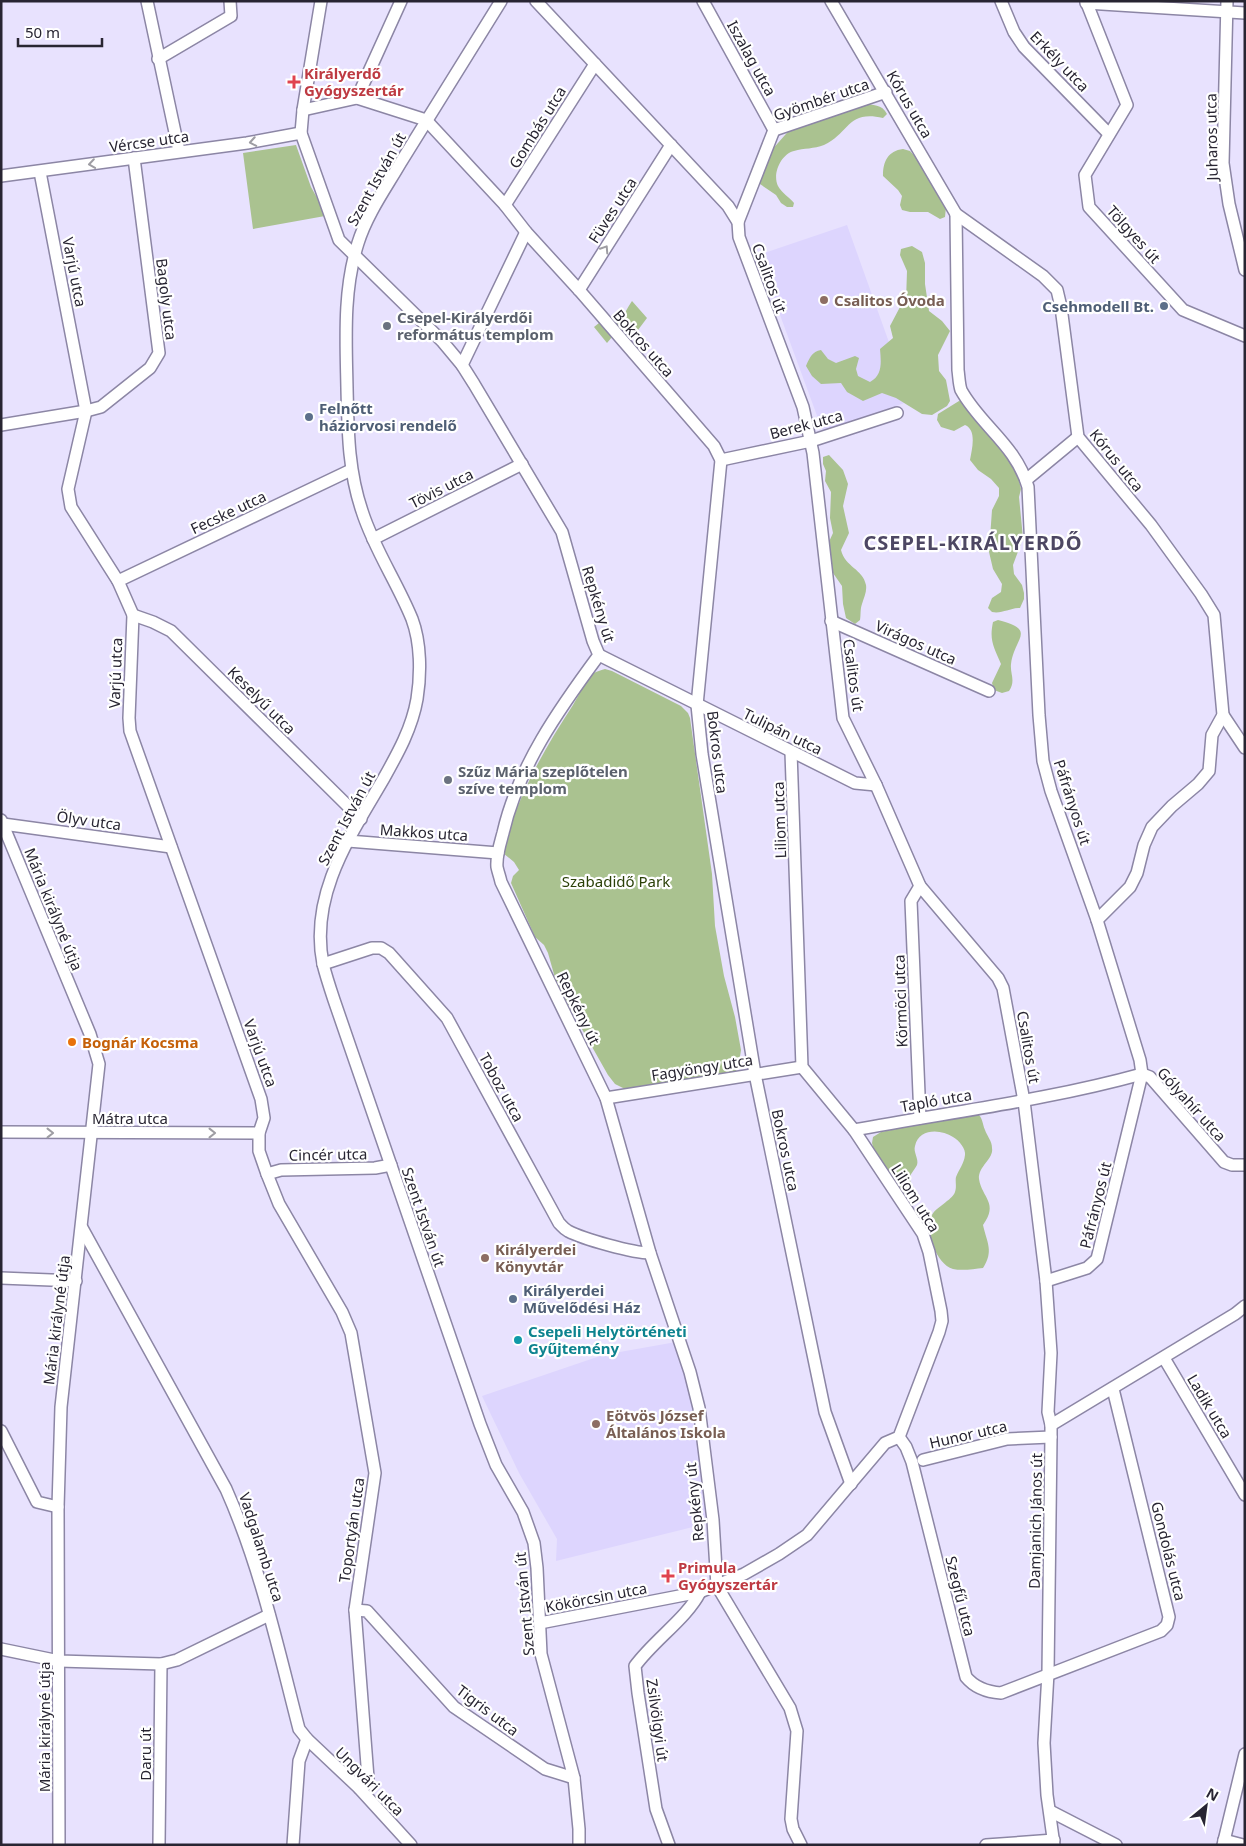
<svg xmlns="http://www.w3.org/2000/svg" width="1246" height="1846" font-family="'Noto Sans',sans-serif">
<rect width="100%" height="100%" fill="#e8e2fe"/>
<g fill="#ddd5fe">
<polygon points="847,225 910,401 823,432 758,255"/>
<polygon points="676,1342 693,1392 709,1523 556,1561 557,1539 519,1473 482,1396 603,1355"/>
</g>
<g fill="#aac290">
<path d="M863,104c10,1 19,0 24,10l-4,4c-36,-8 -33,15 -59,27 -10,4 -20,3 -30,6 -13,3 -22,23 -16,35 3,6 12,12 16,17l-1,4h-6l-6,-4 -5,-8 -16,-11 1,-14 9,-18 23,-26z"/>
<polygon points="296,145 311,187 320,203 325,216 253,229 243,153"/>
<path d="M903,149l7,2 10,11 26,45 -1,10 -5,2 -12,-7h-18l-8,-2 -2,-5 2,-9 -4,-6 -15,-14c0,-15 5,-25 20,-27z"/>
<path d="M912,246l10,6 3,11v21l4,27 13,10 8,10 -12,24 1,16 7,9 4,21 -3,5 -15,9 -10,-1 -26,-16 -14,-5 -19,8 -16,-9 -6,-9 -20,1 -9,-8 -6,-10c3,-7 6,-15 15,-16l7,9 8,4 19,-7 4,2 -3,11 2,7 12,6c13,-7 11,-20 10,-33l13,-11 -3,-12 10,-19 6,-6 1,-30 -7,-16 1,-6z"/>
<path d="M632,301l15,17 -15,20 -20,-1 -5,6 -13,-16 5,-4c24,3 21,-4 33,-22z"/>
<path d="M959,401l6,1 32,37 20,33 4,17 -2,8 4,41 -10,27 1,9 8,11 2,8v6l-4,9c-10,0 -18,6 -28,4l-4,-4 4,-10 9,-6 1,-8 -9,-15 -4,-17 3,-42 7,-14v-8l-8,-9 -13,-9 -8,-10c2,-11 7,-30 -5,-35l-11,6 -13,-4 -4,-7 1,-6z"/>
<path d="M829,455l14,15 5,14 -5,22 6,27 -8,17c4,17 22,19 25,35 1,7 -2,12 -4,19 -2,5 -1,11 -2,16l-5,4 -9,-6 -3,-14 -1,-18 -9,-13 -5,-15v-14l5,-11 -3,-15 1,-26 -6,-11 1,-10 -3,-7v-7z"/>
<path d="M998,620c40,10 16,18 13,44 -1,11 5,16 -2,27l-7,2 -8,-3 -2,-7 9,-19c-7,-17 -12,-23 -8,-42z"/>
<path d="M605,669l7,2 69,35 7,7 2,5 22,156 3,52 9,50 11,41 6,33 -2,13 -4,11 -110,15 -10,-5 -7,-9 -51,-90 -9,-32 -4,-8 -9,-8 -24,-54 2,-7 6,-6 -5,-8 -11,-9c12,-53 40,-102 70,-148 6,-10 12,-24 21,-32 3,-2 8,-3 11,-4z"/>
<path d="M977,1113c6,5 5,10 8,17 2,6 7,11 7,18 2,11 -14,18 -13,31 3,19 20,24 4,46 4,18 11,26 0,43 -9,1 -21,3 -30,1 -17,-5 -28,-38 -22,-52 3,-8 11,-11 16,-16 3,-2 7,-6 8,-9 2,-5 0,-11 1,-15 3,-8 8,-13 9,-22 1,-6 -6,-15 -12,-18 -12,-8 -34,-9 -38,9 -2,6 4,13 2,19 -2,4 -6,8 -8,13l5,11v6l-4,4 -8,-4 -27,-41 -3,-11 1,-6 8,-5z"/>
</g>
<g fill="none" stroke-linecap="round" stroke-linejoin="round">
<defs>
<g id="minor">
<polyline points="147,1 179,151"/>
<path d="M321,1l-18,109 -2,23 38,107 103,101 20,24 12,19 88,148 31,109 6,14c-40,54 -81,112 -96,178 -3,11 -7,23 -6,34 1,5 3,10 4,15l105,216 44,155 40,119 9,36 14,112 4,66 73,122 7,23 -6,88 2,10 8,16"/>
<path d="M501,1c-33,54 -67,107 -100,161 -15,26 -34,52 -43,81 -15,47 -12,96 -11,145 1,42 1,82 15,123 12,38 35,71 50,108 9,24 9,55 5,80 -5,29 -19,54 -33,79 -33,57 -75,116 -61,186 3,12 7,24 11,36l146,424 16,41 27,47 11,31 3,25 4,86 33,124 5,51v16"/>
<polyline points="536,1 728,206 738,222 739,237 803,407 813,453 843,718 876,785 920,886 998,978 1003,988 1024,1101 1046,1281 1051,1353 1048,1412 1051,1425 1051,1437 1048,1673 1044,1743 1047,1795 1054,1845"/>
<polyline points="703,1 774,130"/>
<polyline points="831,1 956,214 1043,276 1057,290 1061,307 1078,437 1151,525 1201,594 1214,615 1223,715 1212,735 1209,771 1198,784 1172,806 1152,827 1144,845 1137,873 1130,887 1097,920"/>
<polyline points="1001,1 1014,32 1024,47 1109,134"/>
<polyline points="1086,1 1127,105 1085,175 1089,207 1183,310 1245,336"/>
<polyline points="1227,1 1223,163 1229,204 1245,270"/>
<polyline points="1086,3 1245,13"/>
<polyline points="158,59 231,16 230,1"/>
<polyline points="357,98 401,1"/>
<polyline points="303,110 357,98 426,120 505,205 526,232 579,290 714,446 721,460 697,705 702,754 755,1074 825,1412 851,1484"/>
<polyline points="774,130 886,92"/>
<polyline points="40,172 86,411 68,489 71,507 118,581 133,615 129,718 130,731 261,1099 264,1118 259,1133 259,1151 267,1174 279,1204 342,1312 351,1333 375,1473 355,1610 368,1778 359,1788"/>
<polyline points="1,176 247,143 301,133"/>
<polyline points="505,205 595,64"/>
<path d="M956,214l2,156c1,7 1,14 3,20 19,35 55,55 67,97l11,228 4,46 8,30 46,129 43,140 2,14 -45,185 -10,9 -41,13"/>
<polyline points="738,222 774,130"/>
<polyline points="579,290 671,145"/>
<polyline points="462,365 526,232"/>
<polyline points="1,425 86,411 101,407 150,368 159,353 134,158"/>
<polyline points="721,460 811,441 897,413"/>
<polyline points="1026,480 1078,437"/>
<polyline points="373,539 522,464"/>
<polyline points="118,581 351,470"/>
<polyline points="133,615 153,622 171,631 361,819"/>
<polyline points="831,621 989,691"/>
<polyline points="599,655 855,783 876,785"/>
<polyline points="1223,715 1245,748"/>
<polyline points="1,820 90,1034 99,1064 61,1407 58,1507 59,1845"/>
<polyline points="3,824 171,847"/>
<polyline points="348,841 498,853"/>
<polyline points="920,886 911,901 920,1118"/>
<path d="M323,964l49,-16h9l8,5 58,65 112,205c3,3 5,6 9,8 15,8 65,22 82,22"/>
<polyline points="1142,1074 1150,1077 1224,1162 1232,1165 1245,1165"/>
<polyline points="606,1098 802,1067"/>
<path d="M854,1130c96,-18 194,-30 288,-56"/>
<polyline points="1,1132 259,1133"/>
<polyline points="267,1174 281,1170 375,1168 391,1165"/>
<path d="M82,1228l144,261c34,76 52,159 73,240l8,10 52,49 52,57"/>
<polyline points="1,1278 76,1281"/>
<polyline points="1164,1358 1245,1495"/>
<polyline points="1051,1425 1235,1314 1245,1306"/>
<polyline points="1,1431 37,1502 58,1507"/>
<path d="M899,1437l7,10 6,15 54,215c9,11 21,15 35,16l160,-62 6,-6 2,-8 -56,-228"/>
<polyline points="923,1460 1007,1439 1051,1437"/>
<polyline points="355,1610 367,1611 454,1707 545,1769 574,1778"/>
<polyline points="540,1623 700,1592 744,1574 779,1554 807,1535 885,1443 899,1437 939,1332 942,1321 941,1311 929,1252 923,1234 854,1130 802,1067 791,752"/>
<polyline points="1,1649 59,1661 161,1664 177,1660 269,1615"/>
<polyline points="1050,1811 1116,1845"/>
<polyline points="1224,1840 1243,1845"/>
<polyline points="159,1845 161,1664"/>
<polyline points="293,1845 299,1761 307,1739"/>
<path d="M669,1845l-13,-36 -18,-116 -3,-27c19,-26 52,-48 65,-74"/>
<polyline points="986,1845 1054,1840"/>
<polyline points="1223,1845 1245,1754"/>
</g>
</defs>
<use href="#minor" stroke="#8c86a5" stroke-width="14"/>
<use href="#minor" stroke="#fff" stroke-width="11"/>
</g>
<defs><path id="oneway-chevron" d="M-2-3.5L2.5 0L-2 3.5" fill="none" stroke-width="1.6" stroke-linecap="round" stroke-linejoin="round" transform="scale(1.25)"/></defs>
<g stroke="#9e9da3">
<use href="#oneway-chevron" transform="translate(253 142) rotate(170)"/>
<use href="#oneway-chevron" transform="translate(92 164) rotate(172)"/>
<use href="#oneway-chevron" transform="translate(605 249) rotate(-57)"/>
<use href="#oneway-chevron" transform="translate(50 1133)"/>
<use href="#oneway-chevron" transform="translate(212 1133)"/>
</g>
<g fill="#e0444e" stroke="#fff" stroke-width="2">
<path d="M291.5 74.5h5v5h5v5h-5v5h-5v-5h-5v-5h5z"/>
<path d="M665.5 1568.5h5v5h5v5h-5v5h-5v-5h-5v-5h5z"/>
</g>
<g fill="#8d6e63" stroke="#fff" stroke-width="2">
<circle cx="824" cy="300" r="5"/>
<circle cx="485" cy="1258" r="5"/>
<circle cx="596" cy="1424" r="5"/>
</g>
<g fill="#5c6f8a" stroke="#fff" stroke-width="2">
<circle cx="1164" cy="306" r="5"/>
<circle cx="309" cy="417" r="5"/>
<circle cx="513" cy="1299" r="5"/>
</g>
<g fill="#6b7280" stroke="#fff" stroke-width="2">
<circle cx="387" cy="326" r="5"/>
<circle cx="448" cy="780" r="5"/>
</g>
<circle fill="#e8710a" stroke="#fff" stroke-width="2" cx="72" cy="1042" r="5"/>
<circle fill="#0f9aa8" stroke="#fff" stroke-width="2" cx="518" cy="1340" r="5"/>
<g text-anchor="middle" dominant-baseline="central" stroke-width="4.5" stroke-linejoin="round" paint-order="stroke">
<g font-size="15" fill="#282532" stroke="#fff">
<text transform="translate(752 58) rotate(61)">Iszalag utca</text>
<text transform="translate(1060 61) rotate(46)">Erkély utca</text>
<text transform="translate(821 99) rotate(-19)">Gyömbér utca</text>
<text transform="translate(910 104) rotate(60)">Kórus utca</text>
<text transform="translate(537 127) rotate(-58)">Gombás utca</text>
<text transform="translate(1211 137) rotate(-91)">Juharos utca</text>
<text transform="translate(149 141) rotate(-8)">Vércse utca</text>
<text transform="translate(376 179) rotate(-61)">Szent István út</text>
<text transform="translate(612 210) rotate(-57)">Füves utca</text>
<text transform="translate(1134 234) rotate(48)">Tölgyes út</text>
<text transform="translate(75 272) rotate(79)">Varjú utca</text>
<text transform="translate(770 278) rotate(70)">Csalitos út</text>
<text transform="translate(167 299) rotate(83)">Bagoly utca</text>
<text transform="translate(644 343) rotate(49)">Bokros utca</text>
<text transform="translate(806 424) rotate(-15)">Berek utca</text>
<text transform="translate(1117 460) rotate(51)">Kórus utca</text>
<text transform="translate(441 488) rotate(-27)">Tövis utca</text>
<text transform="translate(228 512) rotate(-25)">Fecske utca</text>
<text transform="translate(599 604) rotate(73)">Repkény út</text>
<text transform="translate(916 642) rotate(24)">Virágos utca</text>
<text transform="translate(115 673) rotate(-88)">Varjú utca</text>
<text transform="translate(854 675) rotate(82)">Csalitos út</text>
<text transform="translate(262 700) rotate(45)">Keselyű utca</text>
<text transform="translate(783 731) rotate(26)">Tulipán utca</text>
<text transform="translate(718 752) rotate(83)">Bokros utca</text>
<text transform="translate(1073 802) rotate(72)">Páfrányos út</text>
<text transform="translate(346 818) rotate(-62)">Szent István út</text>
<text transform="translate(89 820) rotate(8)">Ölyv utca</text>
<text transform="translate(779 820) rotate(-92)">Liliom utca</text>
<text transform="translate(424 832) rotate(4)">Makkos utca</text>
<text transform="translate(54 909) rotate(68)">Mária királyné útja</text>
<text transform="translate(900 1001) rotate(-92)">Körmöci utca</text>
<text transform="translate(579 1008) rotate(64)">Repkény út</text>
<text transform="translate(1029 1047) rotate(80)">Csalitos út</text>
<text transform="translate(261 1053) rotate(70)">Varjú utca</text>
<text transform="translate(702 1067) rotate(-9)">Fagyöngy utca</text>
<text transform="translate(502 1087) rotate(61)">Toboz utca</text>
<text transform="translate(936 1100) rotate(-10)">Tapló utca</text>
<text transform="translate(1192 1104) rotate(48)">Gólyahír utca</text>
<text x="130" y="1118">Mátra utca</text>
<text transform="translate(786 1150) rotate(78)">Bokros utca</text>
<text transform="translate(328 1154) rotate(-1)">Cincér utca</text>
<text transform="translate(916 1198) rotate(58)">Liliom utca</text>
<text transform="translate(1095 1205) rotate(-76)">Páfrányos út</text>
<text transform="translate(424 1217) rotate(71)">Szent István út</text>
<text transform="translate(56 1320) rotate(-83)">Mária királyné útja</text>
<text transform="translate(1210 1406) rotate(59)">Ladik utca</text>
<text transform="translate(968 1434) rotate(-13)">Hunor utca</text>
<text transform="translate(694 1502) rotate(-96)">Repkény út</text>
<text transform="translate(1035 1521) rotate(-89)">Damjanich János út</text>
<text transform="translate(351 1530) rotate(-82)">Toportyán utca</text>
<text transform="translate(262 1547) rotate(72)">Vadgalamb utca</text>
<text transform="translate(1169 1551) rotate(76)">Gondolás utca</text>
<text transform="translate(961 1596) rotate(76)">Szegfű utca</text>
<text transform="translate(596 1597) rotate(-11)">Kökörcsin utca</text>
<text transform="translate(524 1604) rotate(-95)">Szent István út</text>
<text transform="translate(488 1710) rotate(37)">Tigris utca</text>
<text transform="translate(658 1720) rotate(82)">Zsilvölgyi út</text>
<text transform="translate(44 1727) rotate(-90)">Mária királyné útja</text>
<text transform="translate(145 1754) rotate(-90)">Daru út</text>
<text transform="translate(370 1781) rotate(45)">Ungvári utca</text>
</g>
<g font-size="15" font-weight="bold" fill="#be3a42" stroke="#fff" text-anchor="start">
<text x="304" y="73">Királyerdő<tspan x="304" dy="17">Gyógyszertár</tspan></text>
<text x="678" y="1567">Primula<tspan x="678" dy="17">Gyógyszertár</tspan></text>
</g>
<g font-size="15" font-weight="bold" fill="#785e54" stroke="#fff" text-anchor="start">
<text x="834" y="300">Csalitos Óvoda</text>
<text x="495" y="1249">Királyerdei<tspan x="495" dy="17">Könyvtár</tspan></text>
<text x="606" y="1415">Eötvös József<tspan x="606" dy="17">Általános Iskola</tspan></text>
</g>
<g font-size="15" font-weight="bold" fill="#4e5e75" stroke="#fff" text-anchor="start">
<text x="1154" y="306" text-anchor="end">Csehmodell Bt.</text>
<text x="319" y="408">Felnőtt<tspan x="319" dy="17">háziorvosi rendelő</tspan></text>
<text x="523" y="1290">Királyerdei<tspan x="523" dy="17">Művelődési Ház</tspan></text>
</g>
<g font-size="15" font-weight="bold" fill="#5b616d" stroke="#fff" text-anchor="start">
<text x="397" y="317">Csepel-Királyerdői<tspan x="397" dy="17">református templom</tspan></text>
<text x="458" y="771">Szűz Mária szeplőtelen<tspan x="458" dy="17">szíve templom</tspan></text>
</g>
<g font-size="15" fill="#2a4007" stroke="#fff">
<text x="616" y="881">Szabadidő Park</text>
</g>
<g font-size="15" font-weight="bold" fill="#c56008" stroke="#fff" text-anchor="start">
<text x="82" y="1042">Bognár Kocsma</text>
</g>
<g font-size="15" font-weight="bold" fill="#0d838f" stroke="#fff" text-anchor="start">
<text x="528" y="1331">Csepeli Helytörténeti<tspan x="528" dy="17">Gyűjtemény</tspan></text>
</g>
<g font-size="20" font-weight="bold" letter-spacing="1" fill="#4d4763" stroke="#fff">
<text x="973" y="542">CSEPEL-KIRÁLYERDŐ</text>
</g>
</g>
<rect width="1246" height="1846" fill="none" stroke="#282532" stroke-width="5"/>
<g transform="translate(1206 1806) rotate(29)" stroke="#ffffff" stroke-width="4" paint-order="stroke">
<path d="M0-4L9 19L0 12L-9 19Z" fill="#282532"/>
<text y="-8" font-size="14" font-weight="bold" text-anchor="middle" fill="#282532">N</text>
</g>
<path d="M18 38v8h84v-8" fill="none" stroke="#282532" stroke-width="2.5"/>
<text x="25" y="38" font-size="15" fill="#282532" stroke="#ffffff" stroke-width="4" paint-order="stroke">50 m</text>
</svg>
